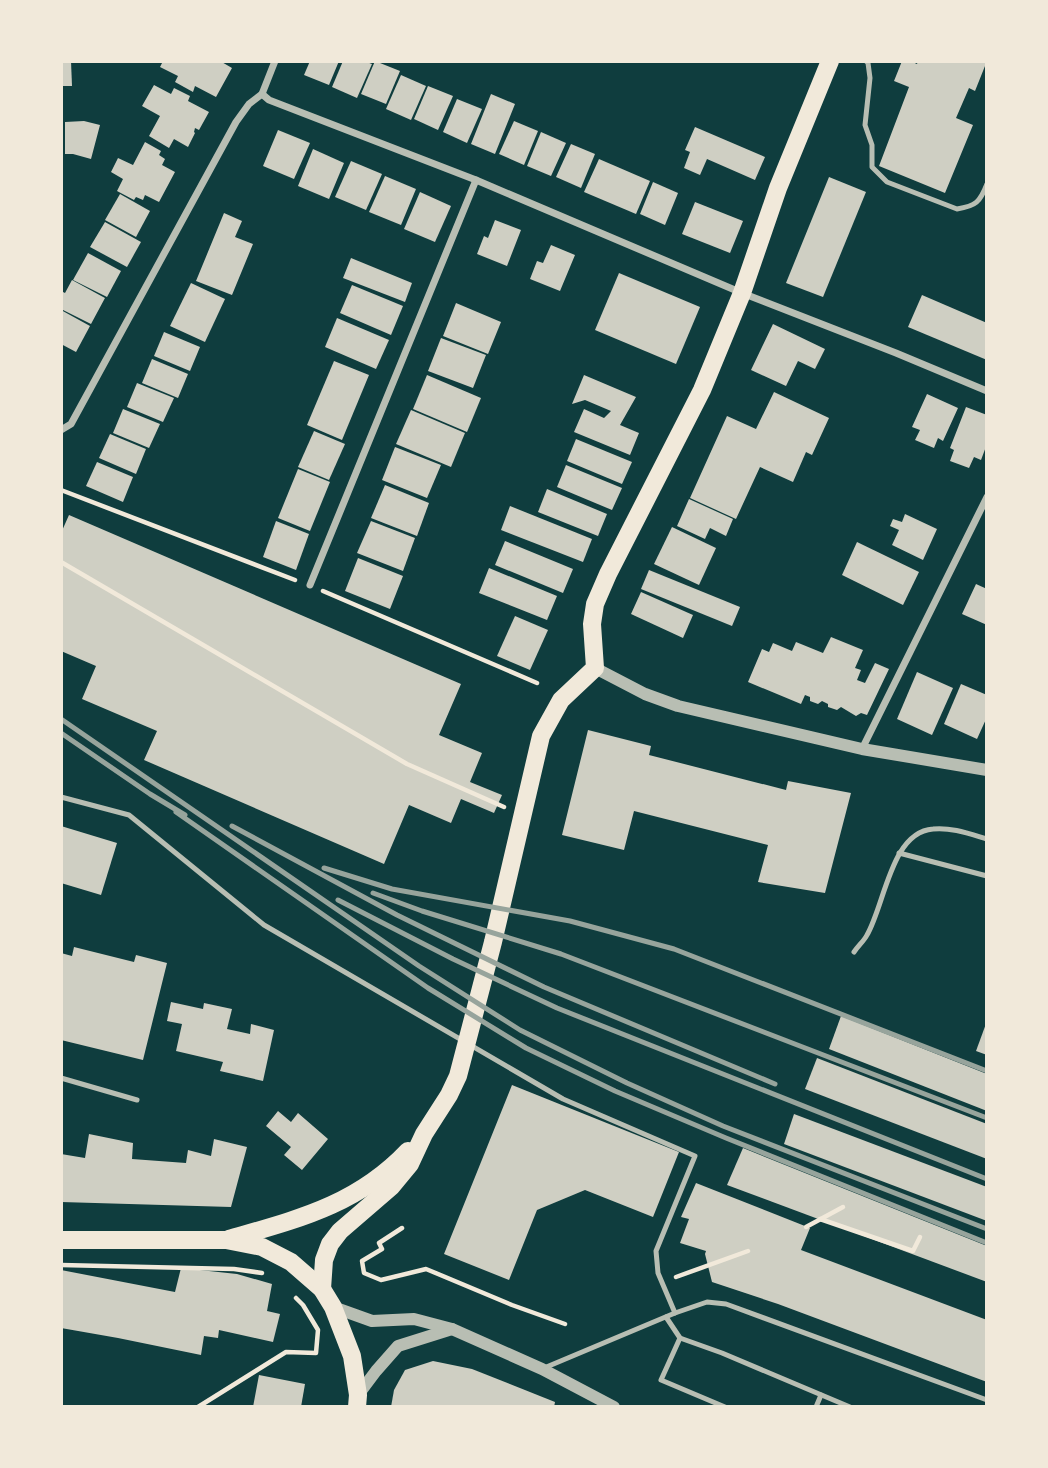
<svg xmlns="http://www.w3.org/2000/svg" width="1048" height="1468" font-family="Roboto,sans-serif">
<rect width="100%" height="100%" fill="#0f3d3e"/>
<g fill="#cfcfc3">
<polygon points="61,61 71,61 72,86 61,86"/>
<polygon points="163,61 220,61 232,68 216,97 195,86 193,92 175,82 178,76 160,67"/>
<polygon points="310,61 339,61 329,85 304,75"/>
<polygon points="343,61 364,61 372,64 357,98 332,87"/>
<polygon points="375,61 400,71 386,104 361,94"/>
<polygon points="902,61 910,61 917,64 918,61 987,61 975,91 969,88 956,118 973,125 945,193 879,166 909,87 894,81"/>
<polygon points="401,75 426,86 411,120 386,109"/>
<polygon points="154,85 171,94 174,88 190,96 188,101 209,112 199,130 195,128 194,132 195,133 188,147 174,139 169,148 149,136 160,116 142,106"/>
<polygon points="428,86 453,96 438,130 414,119"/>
<polygon points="491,94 515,104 495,154 471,144"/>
<polygon points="457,99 482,109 467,143 443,132"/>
<polygon points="84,121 100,125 91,159 73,154 65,154 65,122"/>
<polygon points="514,121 538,131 524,165 499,154"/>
<polygon points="695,127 765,157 755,180 707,159 700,175 684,168 690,152 685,150"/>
<polygon points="278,130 310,143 294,179 263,166"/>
<polygon points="541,132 566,143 551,176 527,166"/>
<polygon points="145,142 161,151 159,155 165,159 162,165 175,172 159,202 145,195 143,200 136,197 134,200 117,191 123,179 111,172 118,158 133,165"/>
<polygon points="571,144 595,154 581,188 556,177"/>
<polygon points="313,149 344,163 329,199 298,186"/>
<polygon points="599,159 650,181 636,214 584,192"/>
<polygon points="351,161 382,174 366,210 335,197"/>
<polygon points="385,176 416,189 401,225 369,212"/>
<polygon points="829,177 866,192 823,297 786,283"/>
<polygon points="653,182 678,193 665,225 640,214"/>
<polygon points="420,192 451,206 435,242 404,229"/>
<polygon points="120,194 150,211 136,237 105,220"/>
<polygon points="695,202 743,221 730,253 682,234"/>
<polygon points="224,213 242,221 235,237 253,244 232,295 196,281"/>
<polygon points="495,220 521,230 507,266 477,254 484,236 488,238"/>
<polygon points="105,222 141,242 127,267 90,247"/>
<polygon points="551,245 575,255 560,291 530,279 537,261 543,263"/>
<polygon points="88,253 121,271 107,297 73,280"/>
<polygon points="351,258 412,283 405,302 343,278"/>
<polygon points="619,273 700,307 676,364 595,330"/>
<polygon points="72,280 105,298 91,324 61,309 61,291 65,293"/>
<polygon points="191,283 225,299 205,342 170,326"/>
<polygon points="352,285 403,306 391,335 340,313"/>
<polygon points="922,295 987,323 987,360 908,327"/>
<polygon points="456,303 501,322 488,354 443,336"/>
<polygon points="61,310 90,326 76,352 61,344"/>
<polygon points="337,318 389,340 376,369 325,347"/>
<polygon points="773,324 825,349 815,369 798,361 786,386 751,370"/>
<polygon points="164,332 200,347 190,371 154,356"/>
<polygon points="441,338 486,355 473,388 428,371"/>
<polygon points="152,359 188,374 178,398 142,383"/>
<polygon points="334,361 369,375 342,440 307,425"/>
<polygon points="427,375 481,398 467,432 413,409"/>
<polygon points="584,375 636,397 620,425 639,433 630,455 574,432 584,409 604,418 611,411 585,400 572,404"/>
<polygon points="137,383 174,398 163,422 127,407"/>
<polygon points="774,392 829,418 812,455 806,452 793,482 760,467 736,519 690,498 727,416 756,429"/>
<polygon points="927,394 958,408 943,441 938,438 934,448 915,440 920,430 912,427"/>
<polygon points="966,407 987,415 987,444 981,460 974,457 969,468 950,461 954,450 950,448"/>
<polygon points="123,409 160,424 149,448 113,433"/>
<polygon points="411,410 465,433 451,467 396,444"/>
<polygon points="314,431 345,444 329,480 298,467"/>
<polygon points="110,434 146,449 136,474 99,458"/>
<polygon points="576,439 632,462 622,484 567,461"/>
<polygon points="395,447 441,465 427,498 382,480"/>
<polygon points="97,462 133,477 123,502 86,486"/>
<polygon points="566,465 622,488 612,510 557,487"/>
<polygon points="298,469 330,482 310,531 278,518"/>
<polygon points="385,485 429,503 417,536 371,518"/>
<polygon points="547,489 607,514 598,536 538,512"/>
<polygon points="689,499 733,519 726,536 710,528 705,539 677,526"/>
<polygon points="510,506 592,539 583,562 501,530"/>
<polygon points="905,514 937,529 923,560 892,545 899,530 890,526 893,519 902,522"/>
<polygon points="69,515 461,684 439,735 482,753 470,782 502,795 494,813 461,799 451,823 409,805 384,864 144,760 157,731 82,699 96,666 61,651 61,533"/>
<polygon points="276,521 309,534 296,570 263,557"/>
<polygon points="371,521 415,538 403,571 357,553"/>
<polygon points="672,527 716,548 699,585 654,564"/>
<polygon points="505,541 573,569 563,593 495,565"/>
<polygon points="857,542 919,572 903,605 842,575"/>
<polygon points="358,558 403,576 390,609 345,591"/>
<polygon points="489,568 557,596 547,620 479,593"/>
<polygon points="649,570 740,607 732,626 641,589"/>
<polygon points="976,584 987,589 987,625 962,614"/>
<polygon points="641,592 693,615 683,638 631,614"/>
<polygon points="515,616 548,630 530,670 497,656"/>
<polygon points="831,637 863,650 855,668 861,670 857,680 865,683 875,663 889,669 867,715 861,713 856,716 841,707 837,710 828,707 828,704 822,701 818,704 810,701 810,697 805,695 801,704 748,682 762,649 769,652 773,643 792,651 796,642 823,653"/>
<polygon points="917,672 953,688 932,735 897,719"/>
<polygon points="961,684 987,695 987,717 977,739 944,724"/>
<polygon points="588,730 651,746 649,755 786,790 788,781 851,793 825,893 758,882 768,845 634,811 624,850 562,835"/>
<polygon points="61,826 117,843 101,895 61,883"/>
<polygon points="74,947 134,962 136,955 167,963 143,1060 61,1040 61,953 72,956"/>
<polygon points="171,1002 203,1009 204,1003 232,1009 227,1029 250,1034 251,1024 274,1030 263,1081 220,1071 223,1062 176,1051 182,1024 167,1021"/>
<polygon points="841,1016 987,1074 987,1111 829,1049"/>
<polygon points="987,1021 987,1055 976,1051"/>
<polygon points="817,1058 987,1124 987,1159 805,1089"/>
<polygon points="512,1085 679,1152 653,1217 585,1190 537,1210 509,1280 444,1254"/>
<polygon points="278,1111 291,1122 298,1113 328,1139 302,1170 284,1155 291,1147 266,1126"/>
<polygon points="794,1114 987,1187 987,1221 784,1144"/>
<polygon points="89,1134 133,1143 132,1159 186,1163 188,1150 211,1156 214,1139 247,1147 231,1207 61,1202 61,1154 85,1158"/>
<polygon points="743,1148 987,1246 987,1282 727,1185"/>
<polygon points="696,1183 810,1228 801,1250 987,1320 987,1382 778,1304 712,1282 705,1254 706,1251 680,1243 689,1219 681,1217"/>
<polygon points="181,1268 237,1274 272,1284 267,1311 280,1314 273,1342 219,1330 218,1338 204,1336 201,1355 118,1338 61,1328 61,1270 175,1292"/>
<polygon points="433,1361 472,1369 555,1402 554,1407 391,1407 394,1390 405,1370"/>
<polygon points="259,1375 305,1384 301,1407 253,1407"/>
</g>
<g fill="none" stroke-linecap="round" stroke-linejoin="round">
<g stroke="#f1e9da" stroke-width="4.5">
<polyline points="61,490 295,580"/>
<polyline points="61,562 407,764 504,807"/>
<polyline points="323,591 537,683"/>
<polyline points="820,1219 913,1251 920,1237"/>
<polyline points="806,1227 843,1207"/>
<polyline points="402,1228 379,1243 382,1249 362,1261 364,1273 381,1280 426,1269 512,1305 565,1324"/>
<polyline points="61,1265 234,1269 262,1273"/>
<polyline points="676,1277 748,1251"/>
<polyline points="198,1407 286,1352 316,1353 318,1330 303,1305 296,1298"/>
</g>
<g stroke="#b8beb3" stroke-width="5">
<path d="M866,61l2,2 2,15 -5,47 7,20v22l15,15 70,27c19,-3 23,-7 30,-25"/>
<polyline points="61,797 129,815 264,925 563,1099 695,1156 656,1251 658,1273 675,1313"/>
<polyline points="899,853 987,876"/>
<path d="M854,952c4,-6 10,-11 13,-17 18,-31 24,-103 66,-106 18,-2 37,5 54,10"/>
<polyline points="61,1078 137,1100"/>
<polyline points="666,1317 680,1338 722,1353 850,1407"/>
<polyline points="680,1338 661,1380 725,1407"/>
<polyline points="544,1368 675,1313 707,1302 726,1304 987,1400"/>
<polyline points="816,1407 821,1395"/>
</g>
<g stroke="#b8beb3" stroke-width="7">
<polyline points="262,94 269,100 476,180 742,293 896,353 987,391"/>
<polyline points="61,430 71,424 236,122 249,104 262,94 275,61"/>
<polyline points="310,585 476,180"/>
<polyline points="862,749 987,497"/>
</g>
<g stroke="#b8beb3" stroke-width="12">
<polyline points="595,668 645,694 678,706 862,749 987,770"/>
<polyline points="333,1307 372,1321 414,1319 452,1329 542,1369 614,1407"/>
<polyline points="358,1395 376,1371 398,1346 452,1329"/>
</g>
<g stroke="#f1e9da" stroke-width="18">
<path d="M229,1239c69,-20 128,-34 179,-88"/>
<polyline points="61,1240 226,1240 262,1247 291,1262 322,1289 333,1307 352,1356 358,1395 357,1407"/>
<polyline points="322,1289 324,1260 330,1244 340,1231 391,1187 410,1164 424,1134 449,1095 458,1076 493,942 541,736 561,700 595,668 592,624 595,604 608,574 702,390 742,293 778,188 830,61"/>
</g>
<g stroke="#97a49c" stroke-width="5">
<polyline points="61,719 419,966 520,1030 627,1083 723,1126 987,1229"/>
<polyline points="61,733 150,794 185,815"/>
<polyline points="176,812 428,988 526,1048 615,1091 726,1138 987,1243"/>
<polyline points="232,826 397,915 544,987 775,1084"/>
<polyline points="324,868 392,889 570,921 674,949 987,1071"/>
<polyline points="373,893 422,911 561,954 987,1118"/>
<polyline points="338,900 453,959 557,1008 987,1179"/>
</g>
</g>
<rect width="1048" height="1468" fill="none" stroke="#f1e9da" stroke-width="126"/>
</svg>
